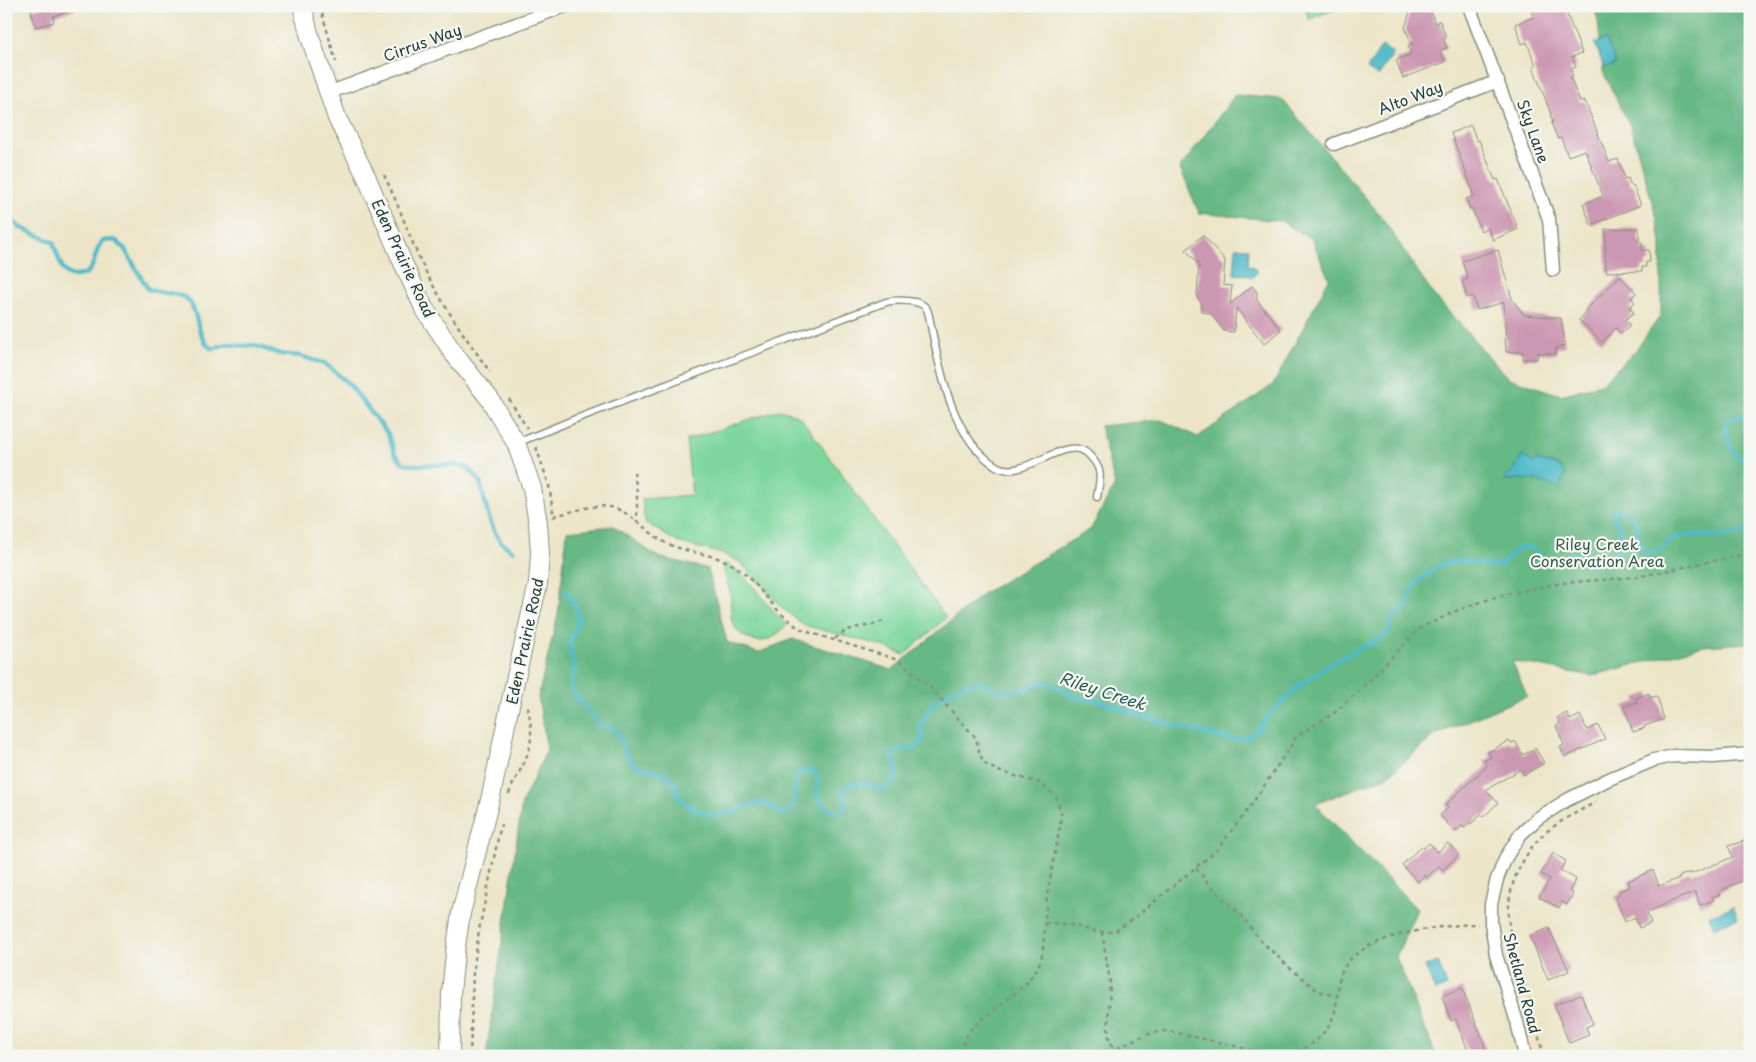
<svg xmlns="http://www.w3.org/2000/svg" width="1756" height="1062" font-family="'Playpen Sans',sans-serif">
<rect width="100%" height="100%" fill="#f6f6f2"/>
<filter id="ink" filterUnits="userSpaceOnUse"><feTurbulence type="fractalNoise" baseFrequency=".02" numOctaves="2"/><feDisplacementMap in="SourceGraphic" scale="10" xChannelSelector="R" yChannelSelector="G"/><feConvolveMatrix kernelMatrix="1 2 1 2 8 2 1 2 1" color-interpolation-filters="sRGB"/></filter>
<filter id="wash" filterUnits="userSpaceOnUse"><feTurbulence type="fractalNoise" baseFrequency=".0096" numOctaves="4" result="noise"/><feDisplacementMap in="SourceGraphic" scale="20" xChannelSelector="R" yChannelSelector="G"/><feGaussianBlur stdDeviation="1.12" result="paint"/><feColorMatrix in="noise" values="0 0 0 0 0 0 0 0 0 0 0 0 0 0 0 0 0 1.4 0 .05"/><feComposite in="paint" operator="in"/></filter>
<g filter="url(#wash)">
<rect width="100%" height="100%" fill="#ece5c8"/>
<g fill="#7dd79d" stroke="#4e8a68">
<polygon points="1304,6 1336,6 1337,9 1309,19"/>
<polygon points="779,410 791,413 801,418 946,618 904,655 883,646 804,625 783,609 740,562 723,554 677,542 645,522 642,499 692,495 686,440"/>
<path d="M723,563c22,5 46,47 64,62 -5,5 -11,11 -18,14 -14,7 -33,-4 -37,-18 -3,-9 0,-19 -2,-28 -2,-10 -7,-19 -7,-30z"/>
</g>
<polygon fill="#66b884" stroke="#427a5c" points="1594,6 1750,6 1750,643 1703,646 1591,676 1512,661 1527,696 1435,735 1388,776 1315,804 1417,909 1396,957 1435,1053 1428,1056 486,1056 522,803 547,750 538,697 558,614 567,531 613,526 658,557 708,569 727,642 758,653 792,639 892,670 984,593 1091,529 1115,485 1100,426 1161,420 1198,437 1273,385 1329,279 1312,239 1281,221 1199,213 1180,168 1235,95 1282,99 1381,216 1432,293 1508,378 1561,395 1601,384 1636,350 1661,315 1661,242 1656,215 1631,128 1603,72 1598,21"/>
<g fill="#4fbbc9" stroke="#377c7e">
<polygon points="1606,39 1616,64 1604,68 1595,43"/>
<polygon points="1382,46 1394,54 1378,76 1367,69"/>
<polygon points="1236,247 1249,248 1248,265 1252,266 1258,272 1251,278 1248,275 1234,274"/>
<polygon points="1522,455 1533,463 1536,460 1556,465 1563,470 1565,475 1558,488 1536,480 1518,479 1503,481 1513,471"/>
<polygon points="1733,906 1738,918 1714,928 1709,916"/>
<polygon points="1438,962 1447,986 1435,991 1425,966"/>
</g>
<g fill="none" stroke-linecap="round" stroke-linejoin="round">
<g stroke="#4fbbc9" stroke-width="4.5">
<path d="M6,214l13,13 34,15c3,9 6,19 10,27 7,11 24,8 29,-3 5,-10 3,-16 11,-25l12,-1 9,8 24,41c11,5 25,3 36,8 16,9 10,40 28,52l14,-5 18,2 9,-1 27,9 21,2 25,8 23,20 39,50 7,20 7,8 8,3h44l12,2 8,7 6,8 8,33 7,18 6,9 12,9"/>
<path d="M1750,415l-16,3 -9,5c0,15 9,38 25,40"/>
<path d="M566,591l10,17 3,12 -10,25 6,26 -4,12 2,10 27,32c24,2 19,20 30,35 8,11 27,9 38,16 8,4 7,12 10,20 3,6 9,8 15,11 5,3 11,7 17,8 15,1 30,-6 44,-11 17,-6 26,19 38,4 6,-8 0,-21 5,-33l10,-5 7,2 4,6 -1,20 7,8 13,7h4l5,-11 -5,-12c5,-5 20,-8 27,-6 8,3 6,5 15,6l13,-11 1,-11 -5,-13 5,-5 20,-2 6,-10 -3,-11 12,-22 19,-15 19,-7h14l11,7 19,3 28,-11 11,3 20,12 25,4 69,23 62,15h16l11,-8 13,-16 33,-32 33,-22 46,-23 9,-7 1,-13 14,-12 12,-24 21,-16 18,-6 33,5h13c7,-8 18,-24 30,-16 6,4 10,10 16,14l11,-3 12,-6 7,2 9,9c17,-1 22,-5 33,-18v-19l-6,-10v-9c25,2 23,21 27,41 22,9 22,-11 40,-14 15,-3 32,2 47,0 7,0 15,-5 22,-7"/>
</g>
</g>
<g id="blocks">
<g fill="#cc97b2">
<polygon points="44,6 75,6 75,10 53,16 54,22 36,27 31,10"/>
<polygon points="1412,6 1429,6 1435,23 1440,21 1446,37 1443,38 1447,48 1440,50 1445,62 1403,78 1396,60 1411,54 1408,46 1412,44 1405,28"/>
<polygon points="1530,6 1564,6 1582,53 1572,57 1576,67 1570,69 1573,76 1570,77 1580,102 1585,101 1609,162 1618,159 1625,179 1628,178 1631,186 1633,185 1641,205 1591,225 1583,204 1603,196 1585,150 1568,156 1561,138 1558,139 1551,123 1553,123 1550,114 1551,114 1533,67 1536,66 1527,42 1522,44 1515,24 1534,17"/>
<polygon points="1471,125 1477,141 1479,140 1495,180 1498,179 1518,229 1493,240 1488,228 1481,231 1472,209 1470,209 1466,199 1473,196 1472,189 1451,133"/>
<polygon points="1639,228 1639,242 1642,242 1642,250 1649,250 1650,262 1646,262 1646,267 1642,267 1642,271 1606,272 1605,229"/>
<polygon points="1203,235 1225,260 1223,285 1232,286 1230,304 1252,286 1257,292 1257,300 1281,330 1264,344 1236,308 1234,332 1224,331 1211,314 1201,311 1201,302 1197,297 1199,265 1186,250"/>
<polygon points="1498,250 1512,299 1524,315 1561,318 1565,346 1556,348 1556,354 1538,353 1537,359 1523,359 1523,352 1506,352 1504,302 1477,310 1473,296 1467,298 1462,281 1468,279 1462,261"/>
<polygon points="1620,276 1636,293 1631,298 1635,302 1629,308 1634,312 1625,320 1630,325 1621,334 1616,328 1602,342 1579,320 1588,310 1587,309"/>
<polygon points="1649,693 1650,698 1657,696 1664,719 1644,726 1645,728 1633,732 1624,706 1637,702 1636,698"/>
<polygon points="1567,713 1570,720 1580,715 1587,730 1598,725 1605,739 1565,757 1560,747 1564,745 1556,726 1560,724 1557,718"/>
<polygon points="1509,741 1511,744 1515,741 1523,755 1535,748 1544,763 1524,775 1521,769 1486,790 1498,803 1483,817 1481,815 1471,824 1470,823 1464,828 1462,826 1455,832 1440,815 1448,808 1445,805 1487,766 1484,761 1491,757 1488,752"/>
<polygon points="1750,839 1750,878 1729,886 1729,887 1720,891 1721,894 1712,897 1714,900 1700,905 1695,892 1667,903 1647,913 1651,923 1639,928 1635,917 1625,922 1615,897 1620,894 1619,891 1630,887 1628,881 1653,870 1659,886 1680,878 1680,876 1690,872 1691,874 1733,857 1728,846"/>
<polygon points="1429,843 1438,852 1448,843 1459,855 1443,870 1439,866 1426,878 1424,875 1418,882 1402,865 1422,846 1424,848"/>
<polygon points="1553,853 1566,861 1560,870 1576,879 1569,891 1573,893 1567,905 1562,902 1559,908 1539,897 1550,879 1541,874"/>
<polygon points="1549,928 1569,971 1548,980 1530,936"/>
<polygon points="1462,988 1480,1033 1488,1056 1470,1056 1456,1019 1451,1021 1442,996"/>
<polygon points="1581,995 1593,1024 1586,1027 1589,1035 1569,1043 1554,1005"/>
</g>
</g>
</g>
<g filter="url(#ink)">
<use href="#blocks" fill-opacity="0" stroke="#86917e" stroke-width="1"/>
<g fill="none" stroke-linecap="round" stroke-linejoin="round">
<defs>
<path id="lane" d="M517,443l56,-23 313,-118c9,-2 34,-3 40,6 2,2 2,5 3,8 10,49 21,121 67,150 28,17 70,-35 93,-11 15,15 11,23 8,42"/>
<g id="street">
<polyline points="1469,6 1549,219 1553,270"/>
<polyline points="328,93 565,6"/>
<polyline points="1334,144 1498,81"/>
<polyline points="1525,1056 1517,1022 1496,955 1491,923 1491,904 1497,879 1506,857 1520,835 1538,818 1567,800 1609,779 1654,760 1674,756 1714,757 1750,754"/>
</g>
<polyline id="secondary" points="302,6 310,37 337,118 366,176 403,263 424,308 454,354 489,398 516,443 532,488 538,523 540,553 538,584 515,681 491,796 461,913 455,953 451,994 450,1056"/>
</defs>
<use href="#lane" stroke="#86917e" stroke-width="9"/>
<use href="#street" stroke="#86917e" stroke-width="15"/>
<use href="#secondary" stroke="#86917e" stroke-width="20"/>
<g stroke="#86917e" stroke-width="2.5" stroke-dasharray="4 4" stroke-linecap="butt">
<polyline points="320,6 336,62"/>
<path d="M384,175c13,26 22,52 33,78 19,43 46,81 73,119"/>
<polyline points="509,399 527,428"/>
<polyline points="536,447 549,485 554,518"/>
<polyline points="634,472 637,492 637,523"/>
<path d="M554,516c18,-4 39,-12 56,-9 21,4 36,25 54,35 24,13 53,10 75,27 24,18 37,48 66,62l93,29 29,24 49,54 4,17 5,9 13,7 42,12 16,13 5,17 -1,13 -13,69 -4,54 -2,11 -6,12 -10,13 -50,40 -7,8 -6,14 -1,9"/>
<path d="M835,639c16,-16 29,-9 48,-18"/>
<path d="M509,794c4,-13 12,-23 17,-36 8,-18 5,-36 1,-55"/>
<polyline points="1196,868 1212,888 1240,914 1260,940 1290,968 1318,991 1336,996"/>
<polyline points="1045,923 1068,924 1097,932 1114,932 1133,919 1216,851 1252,804 1298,735 1334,713 1363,687 1419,629 1460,609 1502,595 1562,583 1637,577 1750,553"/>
<polyline points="1102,932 1110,982 1108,1034 1115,1056"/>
<polyline points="470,1056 473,973 479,930 501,824"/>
<path d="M1104,1056c23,-13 38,-23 64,-25 23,5 45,10 67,15 14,4 30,8 45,8 23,0 47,-17 54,-40 7,-23 -1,-41 21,-59 27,-22 88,-30 123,-31"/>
<path d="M1544,1056c-6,-21 -11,-42 -17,-63 -13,-42 -29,-79 -9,-122 5,-10 11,-21 18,-29 16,-18 40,-29 60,-40"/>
</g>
<use href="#lane" stroke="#fff" stroke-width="6"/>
<use href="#street" stroke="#fff" stroke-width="12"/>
<use href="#secondary" stroke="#fff" stroke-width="18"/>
</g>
</g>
<g text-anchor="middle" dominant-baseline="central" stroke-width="4.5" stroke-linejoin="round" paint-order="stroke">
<g font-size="15" fill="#1f3d34" stroke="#f6f6f2">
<text transform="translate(422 42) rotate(-20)">Cirrus Way</text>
<text transform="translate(1410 97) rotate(-21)">Alto Way</text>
<text transform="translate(1534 131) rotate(70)">Sky Lane</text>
<text transform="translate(404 258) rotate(65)">Eden Prairie Road</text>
<text transform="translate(524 641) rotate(-78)">Eden Prairie Road</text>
<text transform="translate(1523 983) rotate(75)">Shetland Road</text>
</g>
<g font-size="15" fill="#325c49" stroke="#f6f6f2">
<text x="1597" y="543">Riley Creek<tspan x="1597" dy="17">Conservation Area</tspan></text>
</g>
<g font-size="16" font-style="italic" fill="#2b5c59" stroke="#f6f6f2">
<text transform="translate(1103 690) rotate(18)">Riley Creek</text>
</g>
</g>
<rect width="1756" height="1062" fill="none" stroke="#f6f6f2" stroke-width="25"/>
</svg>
